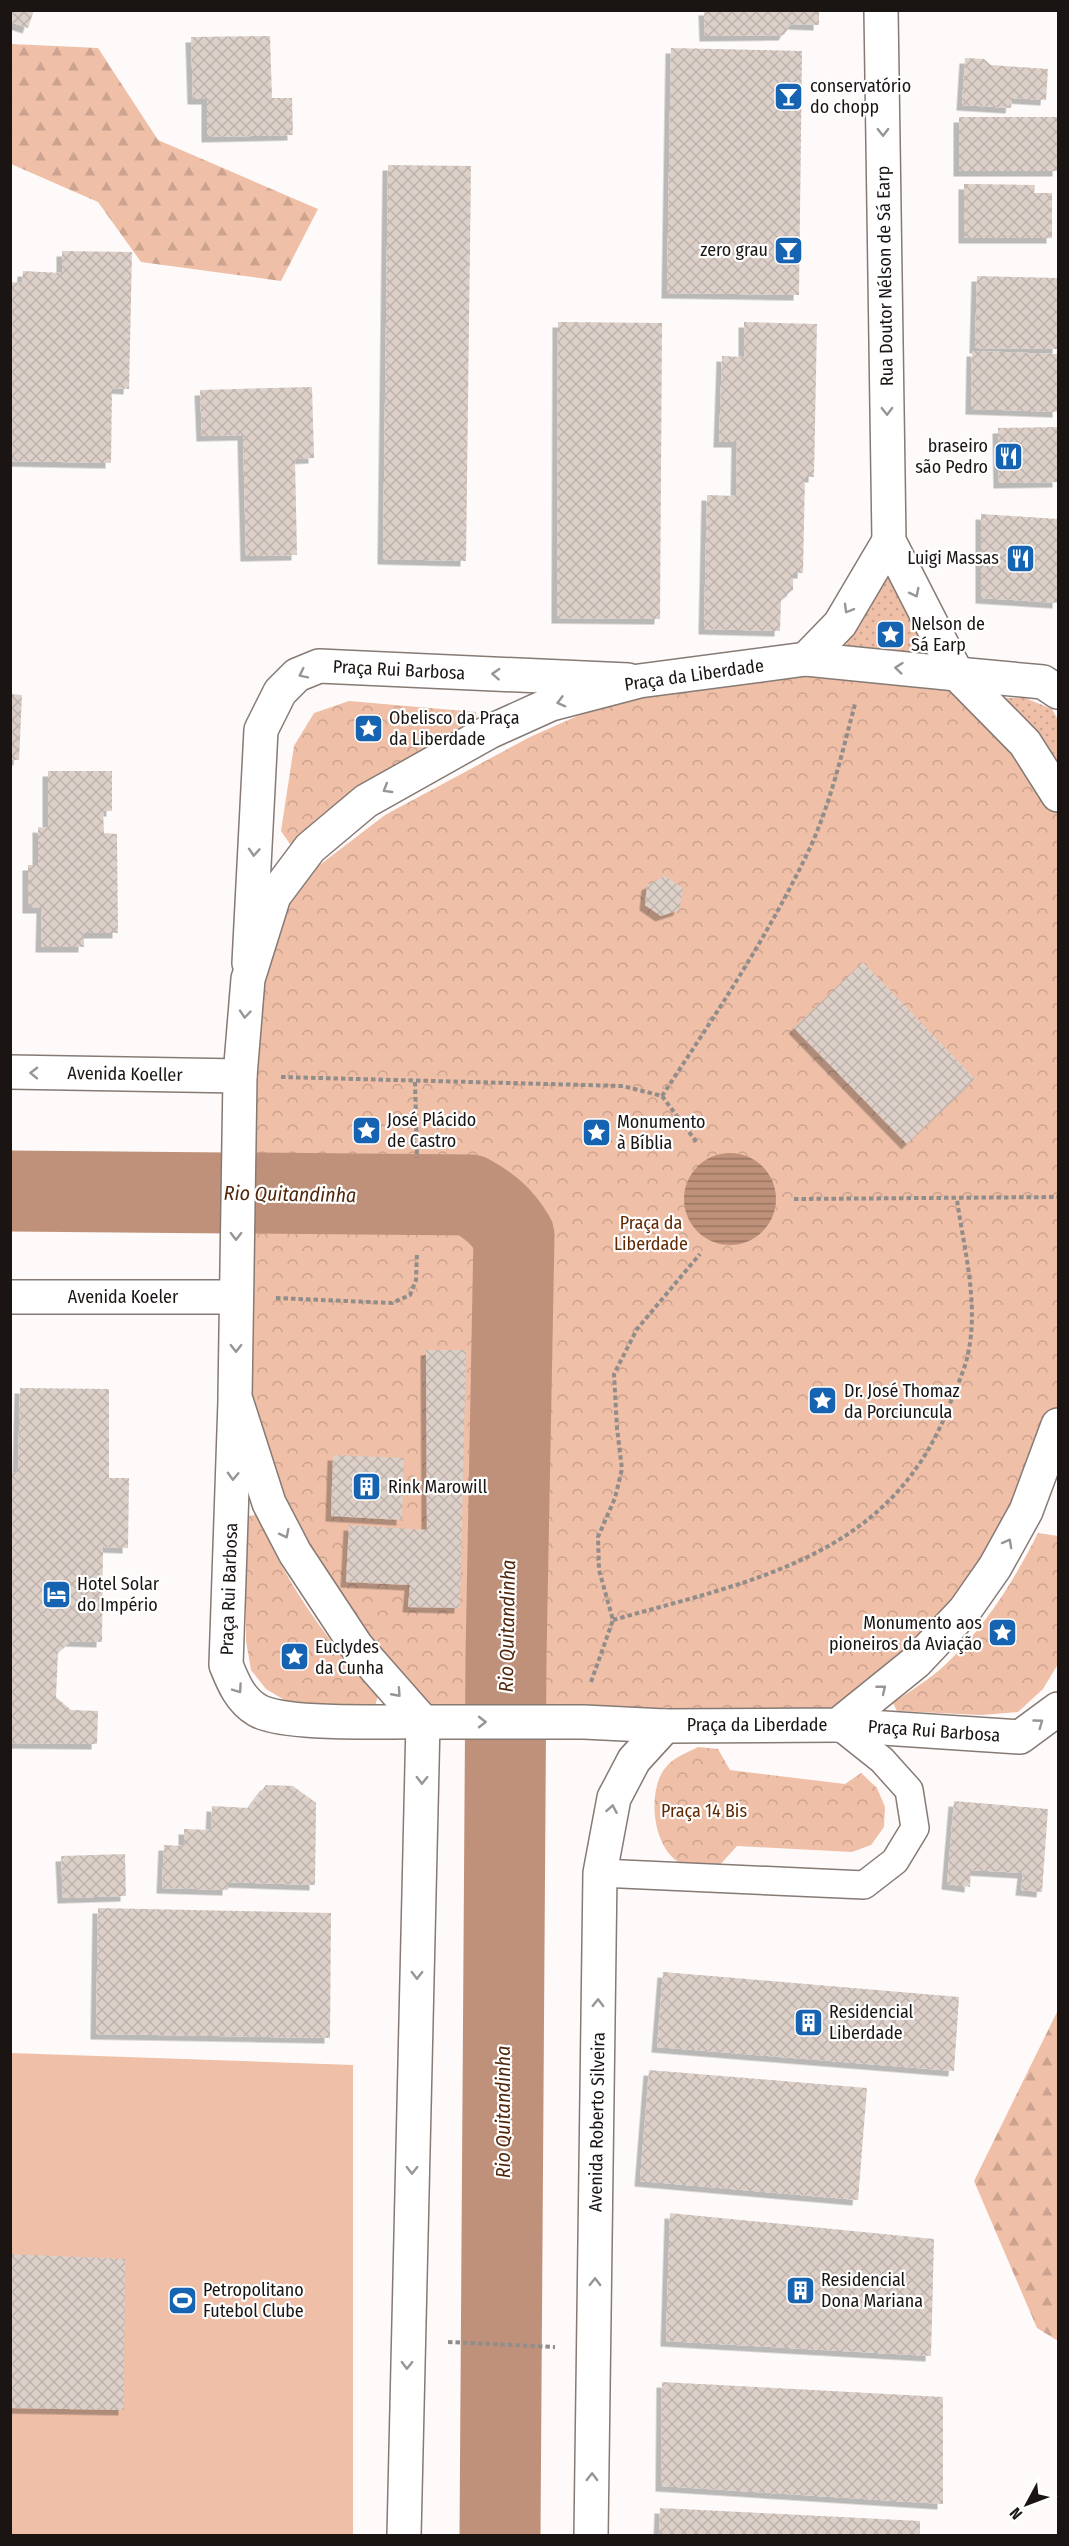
<svg xmlns="http://www.w3.org/2000/svg" width="1069" height="2546" font-family="'Fira Sans Condensed',sans-serif">
<defs>
<pattern id="grass-dots" width="8" height="8" patternUnits="userSpaceOnUse" patternTransform="scale(1.5)"><rect width="8" height="8" fill="#efbfa7"/><path d="M2 2h.1M6 6h.1" fill="none" stroke="#cca38f" stroke-width="1.8" stroke-linecap="round"/></pattern>
<pattern id="forest-firs" width="22" height="20" patternUnits="userSpaceOnUse" patternTransform="scale(1.5)"><rect width="22" height="20" fill="#efbfa7"/><path d="M5 1l3.5 6h-7zM16 11l3.5 6h-7z" fill="#cca38f"/></pattern>
<pattern id="park-crowns" width="20" height="18" patternUnits="userSpaceOnUse" patternTransform="scale(1.5)"><rect width="20" height="18" fill="#efbfa7"/><path d="M2 6a3 3 0 1 1 6 0M12 15a3 3 0 1 1 6 0" fill="none" stroke="#cca38f"/></pattern>
<pattern id="water-rules" width="6" height="5" patternUnits="userSpaceOnUse" patternTransform="scale(1.5)"><rect width="6" height="5" fill="#c0917a"/><path d="M0 2.5h6" fill="none" stroke="#9b7563"/></pattern>
<pattern id="building-cross-hatch" width="8" height="8" patternUnits="userSpaceOnUse" patternTransform="scale(1.5)"><rect width="8" height="8" fill="#ddd0c9"/><path d="M0 0l8 8M0 8l8-8" fill="none" stroke="#bdb2ac"/></pattern>
<filter id="shadow"><feDropShadow dx="-5.5" dy="5.5" stdDeviation="0" flood-color="#0004"/></filter>
</defs>
<rect width="100%" height="100%" fill="#fdfaf9"/>
<g fill="url(#grass-dots)">
<polygon points="888,562 929,658 844,648"/>
<polygon points="1003,698 1025,698 1052,709 1058,720 1058,763 1043,740"/>
</g>
<g fill="url(#forest-firs)">
<polygon points="11,44 98,48 158,140 318,209 281,281 141,262 98,202 11,164"/>
<polygon points="1058,2010 1058,2341 1037,2328 974,2181"/>
</g>
<g fill="url(#park-crowns)">
<polygon points="813,667 951,685 1017,748 1058,810 1058,1404 1021,1509 961,1605 832,1717 425,1715 307,1561 242,1394 256,974 300,880 385,815 530,737 638,689"/>
<polygon points="349,701 476,712 478,724 294,850 281,831 294,746 314,713"/>
<path d="M257,1515c30,70 69,125 121,181l-3,10 -82,-1 -27,-16 -15,-19 -5,-29v-125z"/>
<path d="M1038,1533l20,3v128l-15,25 -25,23 -37,3 -84,-4 -4,-8c17,-12 37,-24 52,-38 40,-38 69,-84 93,-132z"/>
<path d="M698,1747l20,2 12,21 115,14 16,-11 16,15 8,19 -1,20 -13,18 -19,7 -115,-6 -19,21c-14,1 -29,2 -41,-6 -25,-17 -30,-72 -11,-94 7,-9 22,-15 32,-20z"/>
</g>
<polygon fill="#efbfa7" points="11,2053 353,2065 353,2535 11,2536"/>
<circle fill="url(#water-rules)" cx="730" cy="1199" r="46"/>
<g fill="none" stroke-linecap="round" stroke-linejoin="round">
<path stroke="#c0917a" stroke-width="81" d="M10,1191l460,4c20,11 32,21 44,41l-8,420 -6,880"/>
</g>
<g fill="url(#building-cross-hatch)" filter="url(#shadow)">
<polygon points="10,10 34,10 28,28 10,22"/>
<polygon points="704,10 819,10 819,25 791,24 784,35 705,36"/>
<polygon points="270,36 272,98 292,98 293,135 207,137 207,99 193,99 191,37"/>
<polygon points="671,48 802,51 799,295 667,293"/>
<polygon points="965,58 984,59 991,65 1048,69 1046,100 1012,98 1011,108 962,105"/>
<rect x="959" y="117" width="99" height="54"/>
<polygon points="388,165 471,166 466,561 383,559"/>
<polygon points="964,184 1035,185 1034,193 1052,193 1052,238 964,238"/>
<polygon points="62,251 132,252 129,389 112,388 111,463 10,461 10,282 22,283 23,271 62,273"/>
<polygon points="977,276 1058,278 1058,349 975,348"/>
<polygon points="558,322 662,323 660,619 557,618"/>
<polygon points="744,322 817,324 814,477 805,477 803,573 793,573 793,590 781,599 780,631 704,629 707,495 736,496 737,442 719,442 722,356 744,357"/>
<polygon points="972,351 1058,354 1058,412 971,409"/>
<polygon points="312,387 314,458 295,459 297,555 246,556 243,435 202,436 200,390"/>
<polygon points="1058,427 1058,482 999,483 998,428"/>
<polygon points="981,514 1058,519 1058,603 981,598"/>
<polygon points="10,694 22,695 19,760 10,760"/>
<polygon points="48,771 112,771 112,811 103,811 104,833 117,834 118,933 84,933 84,947 41,947 42,908 28,908 28,865 38,865 38,827 48,828"/>
<polygon points="665,876 683,888 679,910 661,916 645,905 647,885"/>
<polygon points="863,962 975,1079 907,1144 794,1028"/>
<polygon points="426,1350 466,1350 460,1608 408,1607 410,1585 346,1582 349,1525 427,1530"/>
<polygon points="20,1388 109,1389 109,1478 129,1478 128,1548 103,1547 102,1642 71,1641 58,1652 56,1697 71,1710 98,1711 97,1744 10,1743 10,1472 18,1472"/>
<polygon points="333,1455 404,1458 402,1520 331,1516"/>
<polygon points="266,1785 293,1786 316,1803 315,1885 228,1882 228,1890 162,1888 164,1845 184,1846 184,1829 211,1830 212,1806 249,1808"/>
<polygon points="954,1801 1048,1809 1042,1892 1021,1890 1023,1873 971,1870 970,1887 947,1884"/>
<polygon points="125,1854 126,1896 63,1898 61,1856"/>
<polygon points="98,1908 331,1913 330,2038 96,2034"/>
<polygon points="663,1972 959,1997 954,2071 657,2047"/>
<polygon points="649,2070 867,2088 858,2200 640,2181"/>
<polygon points="670,2213 934,2239 931,2356 666,2341"/>
<polygon points="10,2254 125,2259 124,2410 10,2408"/>
<polygon points="662,2382 943,2397 943,2504 661,2486"/>
<polygon points="660,2508 920,2521 920,2536 659,2536"/>
</g>
<g fill="none" stroke-linecap="round" stroke-linejoin="round">
<defs>
<polyline id="lane" points="600,1873 864,1885 895,1861 915,1828 909,1790 882,1760 838,1725"/>
<g id="street">
<polyline points="957,674 1043,682 1058,692"/>
<polyline points="249,963 261,730 280,692 297,675 319,666 628,680"/>
<path d="M235,1401l-9,264c7,17 14,35 31,45 26,16 131,11 166,12"/>
<polyline points="838,1725 1020,1737 1058,1709"/>
</g>
<g id="secondary">
<polyline points="881,10 889,541 957,674 1025,743 1058,795"/>
<polyline points="806,659 840,624 889,541"/>
<polyline points="10,1072 240,1076"/>
<polyline points="10,1297 236,1297"/>
<polyline points="423,1722 357,1647 295,1553 269,1503 235,1397 240,1076 248,979 274,896 310,848 366,801 489,732 551,704 639,681 806,659 957,674"/>
<polyline points="423,1722 584,1722 665,1726 838,1725 916,1662 965,1610 995,1567 1026,1511 1058,1425"/>
<polyline points="404,2536 423,1722"/>
<polyline points="591,2536 600,1873 614,1798 634,1760 665,1726"/>
</g>
</defs>
<use href="#lane" stroke="#867a74" stroke-width="30"/>
<use href="#street" stroke="#867a74" stroke-width="36"/>
<use href="#secondary" stroke="#867a74" stroke-width="36"/>
<g stroke="#918d8b" stroke-width="4" stroke-dasharray="4.5 3" stroke-linecap="butt">
<polyline points="281,1077 623,1086 662,1096 698,1144"/>
<polyline points="415,1082 417,1158"/>
<path d="M662,1096c52,-79 105,-158 146,-244 22,-46 34,-99 47,-148"/>
<polyline points="794,1199 1058,1197"/>
<polyline points="276,1298 392,1303 410,1295 416,1280 417,1252"/>
<path d="M613,1620c141,-40 281,-63 338,-219 6,-15 14,-32 17,-47 11,-51 -4,-105 -11,-154"/>
<polyline points="591,1682 613,1620 599,1570 598,1537 615,1498 622,1469 617,1428 614,1374 637,1329 700,1254"/>
<polyline points="448,2342 555,2347"/>
</g>
<use href="#lane" stroke="#fff" stroke-width="27"/>
<use href="#street" stroke="#fff" stroke-width="33"/>
<use href="#secondary" stroke="#fff" stroke-width="33"/>
</g>
<defs><path id="oneway-chevron" d="M-2-3.5L2.5 0L-2 3.5" fill="none" stroke-width="1.6" stroke-linecap="round" stroke-linejoin="round" transform="scale(1.5)"/></defs>
<g stroke="#989695">
<use href="#oneway-chevron" transform="translate(883 132) rotate(89)"/>
<use href="#oneway-chevron" transform="translate(887 411) rotate(89)"/>
<use href="#oneway-chevron" transform="translate(915 593) rotate(63)"/>
<use href="#oneway-chevron" transform="translate(848 609) rotate(120)"/>
<use href="#oneway-chevron" transform="translate(899 668) rotate(-174)"/>
<use href="#oneway-chevron" transform="translate(303 674) rotate(154)"/>
<use href="#oneway-chevron" transform="translate(496 674) rotate(-177)"/>
<use href="#oneway-chevron" transform="translate(561 702) rotate(165)"/>
<use href="#oneway-chevron" transform="translate(387 789) rotate(149)"/>
<use href="#oneway-chevron" transform="translate(254 852) rotate(94)"/>
<use href="#oneway-chevron" transform="translate(245 1014) rotate(95)"/>
<use href="#oneway-chevron" transform="translate(34 1073) rotate(-179)"/>
<use href="#oneway-chevron" transform="translate(236 1236) rotate(91)"/>
<use href="#oneway-chevron" transform="translate(236 1348) rotate(90)"/>
<use href="#oneway-chevron" transform="translate(233 1476) rotate(92)"/>
<use href="#oneway-chevron" transform="translate(285 1534) rotate(63)"/>
<use href="#oneway-chevron" transform="translate(1008 1543) rotate(-61)"/>
<use href="#oneway-chevron" transform="translate(238 1689) rotate(55)"/>
<use href="#oneway-chevron" transform="translate(882 1689) rotate(-39)"/>
<use href="#oneway-chevron" transform="translate(397 1693) rotate(48)"/>
<use href="#oneway-chevron" transform="translate(482 1722)"/>
<use href="#oneway-chevron" transform="translate(1039 1723) rotate(-36)"/>
<use href="#oneway-chevron" transform="translate(422 1780) rotate(91)"/>
<use href="#oneway-chevron" transform="translate(612 1809) rotate(-80)"/>
<use href="#oneway-chevron" transform="translate(417 1975) rotate(91)"/>
<use href="#oneway-chevron" transform="translate(598 2003) rotate(-89)"/>
<use href="#oneway-chevron" transform="translate(412 2170) rotate(91)"/>
<use href="#oneway-chevron" transform="translate(595 2282) rotate(-89)"/>
<use href="#oneway-chevron" transform="translate(407 2365) rotate(91)"/>
<use href="#oneway-chevron" transform="translate(592 2477) rotate(-89)"/>
</g>
<defs>
<symbol id="bar-square" viewBox="-11 -11 22 22"><rect x="-9" y="-9" width="18" height="18" rx="4" fill="#1663b2" stroke="#fff"/><path d="M-6-5H6L.8 .8V4.5H3.5V6h-7V4.5H-.8V.8Z" fill="#fff"/></symbol>
<symbol id="restaurant-square" viewBox="-11 -11 22 22"><rect x="-9" y="-9" width="18" height="18" rx="4" fill="#1663b2" stroke="#fff"/><path d="M-5-6h1v4h1v-4h1v4h1v-4h1v5L-1.5 .5V6h-2V.5L-5-1ZM5-6V6H3V1.5H1.5Q1.5-4 5-6Z" fill="#fff"/></symbol>
<symbol id="sight-square" viewBox="-11 -11 22 22"><rect x="-9" y="-9" width="18" height="18" rx="4" fill="#1663b2" stroke="#fff"/><path d="M0-6L1.8-2.2L6-1.7L2.9 1.2L3.7 5.4L0 3.3L-3.7 5.4L-2.9 1.2L-6-1.7L-1.8-2.2Z" fill="#fff"/></symbol>
<symbol id="building-square" viewBox="-11 -11 22 22"><rect x="-9" y="-9" width="18" height="18" rx="4" fill="#1663b2" stroke="#fff"/><path d="M-4-6H4V6H1V3H-1V6H-4ZM-2.5-4.3h1.7v1.8h-1.7ZM.8-4.3h1.7v1.8H.8ZM-2.5-1h1.7V.8h-1.7ZM.8-1h1.7V.8H.8Z" fill="#fff"/></symbol>
<symbol id="hotel-square" viewBox="-11 -11 22 22"><rect x="-9" y="-9" width="18" height="18" rx="4" fill="#1663b2" stroke="#fff"/><path d="M-6-4.5h1.5V1H6V5H4.5V3h-9V5H-6ZM-4 0a1.8 1.8 0 1 1 3.6 0ZM.5 0V-2.5h3Q6-2.5 6 0Z" fill="#fff"/></symbol>
<symbol id="stadium-square" viewBox="-11 -11 22 22"><rect x="-9" y="-9" width="18" height="18" rx="4" fill="#1663b2" stroke="#fff"/><path d="M0-5a6.5 5 0 1 0 0 10a6.5 5 0 1 0 0-10ZM-3.5-1.8h7v3.6h-7Z" fill="#fff"/></symbol>
</defs>
<g fill-rule="evenodd">
<use href="#bar-square" x="772" y="80" width="33" height="33"/>
<use href="#bar-square" x="772" y="234" width="33" height="33"/>
<use href="#restaurant-square" x="992" y="440" width="33" height="33"/>
<use href="#restaurant-square" x="1004" y="542" width="33" height="33"/>
<use href="#sight-square" x="874" y="618" width="33" height="33"/>
<use href="#sight-square" x="352" y="712" width="33" height="33"/>
<use href="#sight-square" x="350" y="1114" width="33" height="33"/>
<use href="#sight-square" x="580" y="1116" width="33" height="33"/>
<use href="#sight-square" x="806" y="1384" width="33" height="33"/>
<use href="#building-square" x="350" y="1470" width="33" height="33"/>
<use href="#hotel-square" x="40" y="1578" width="33" height="33"/>
<use href="#sight-square" x="986" y="1616" width="33" height="33"/>
<use href="#sight-square" x="278" y="1640" width="33" height="33"/>
<use href="#building-square" x="792" y="2006" width="33" height="33"/>
<use href="#building-square" x="784" y="2274" width="33" height="33"/>
<use href="#stadium-square" x="166" y="2284" width="33" height="33"/>
</g>
<g text-anchor="middle" dominant-baseline="central" stroke-width="4.5" stroke-linejoin="round" paint-order="stroke">
<g font-size="18" fill="#1a1513" stroke="#fff" text-anchor="start">
<text x="810" y="86">conservatório<tspan x="810" dy="21">do chopp</tspan></text>
<text x="768" y="250" text-anchor="end">zero grau</text>
<text x="988" y="446" text-anchor="end">braseiro<tspan x="988" dy="21">são Pedro</tspan></text>
<text x="999" y="558" text-anchor="end">Luigi Massas</text>
<text x="911" y="624">Nelson de<tspan x="911" dy="21">Sá Earp</tspan></text>
<text x="389" y="718">Obelisco da Praça<tspan x="389" dy="21">da Liberdade</tspan></text>
<text x="387" y="1120">José Plácido<tspan x="387" dy="21">de Castro</tspan></text>
<text x="617" y="1122">Monumento<tspan x="617" dy="21">à Bíblia</tspan></text>
<text x="844" y="1391">Dr. José Thomaz<tspan x="844" dy="21">da Porciuncula</tspan></text>
<text x="388" y="1487">Rink Marowill</text>
<text x="77" y="1584">Hotel Solar<tspan x="77" dy="21">do Império</tspan></text>
<text x="982" y="1623" text-anchor="end">Monumento aos<tspan x="982" dy="21">pioneiros da Aviação</tspan></text>
<text x="315" y="1647">Euclydes<tspan x="315" dy="21">da Cunha</tspan></text>
<text x="829" y="2012">Residencial<tspan x="829" dy="21">Liberdade</tspan></text>
<text x="821" y="2280">Residencial<tspan x="821" dy="21">Dona Mariana</tspan></text>
<text x="203" y="2290">Petropolitano<tspan x="203" dy="21">Futebol Clube</tspan></text>
</g>
<g font-size="18" fill="#1a1513" stroke="#fff">
<text transform="translate(885 276) rotate(-91)">Rua Doutor Nélson de Sá Earp</text>
<text transform="translate(399 670) rotate(3)">Praça Rui Barbosa</text>
<text transform="translate(694 675) rotate(-8)">Praça da Liberdade</text>
<text transform="translate(125 1074) rotate(1)">Avenida Koeller</text>
<text x="123" y="1297">Avenida Koeler</text>
<text transform="translate(229 1589) rotate(-88)">Praça Rui Barbosa</text>
<text x="757" y="1725">Praça da Liberdade</text>
<text transform="translate(934 1731) rotate(4)">Praça Rui Barbosa</text>
<text transform="translate(597 2122) rotate(-89)">Avenida Roberto Silveira</text>
</g>
<g font-size="18" fill="#622801" stroke="#fff">
<text x="651" y="1223">Praça da<tspan x="651" dy="21">Liberdade</tspan></text>
<text x="704" y="1811">Praça 14 Bis</text>
</g>
<g font-size="20" font-style="italic" fill="#52260b" stroke="#fff">
<text transform="translate(290 1194) rotate(1)">Rio Quitandinha</text>
<text transform="translate(507 1626) rotate(-89)">Rio Quitandinha</text>
<text transform="translate(503 2112) rotate(-90)">Rio Quitandinha</text>
</g>
</g>
<rect width="1069" height="2546" fill="none" stroke="#1a1513" stroke-width="24"/>
<g transform="translate(1027 2504) rotate(229)" stroke="#ffffff" stroke-width="4.5" paint-order="stroke">
<path d="M0-4.5L10 22L0 15L-10 22Z" fill="#1a1513"/>
<text y="-9" font-size="16" font-weight="bold" text-anchor="middle" fill="#1a1513">N</text>
</g>
</svg>
